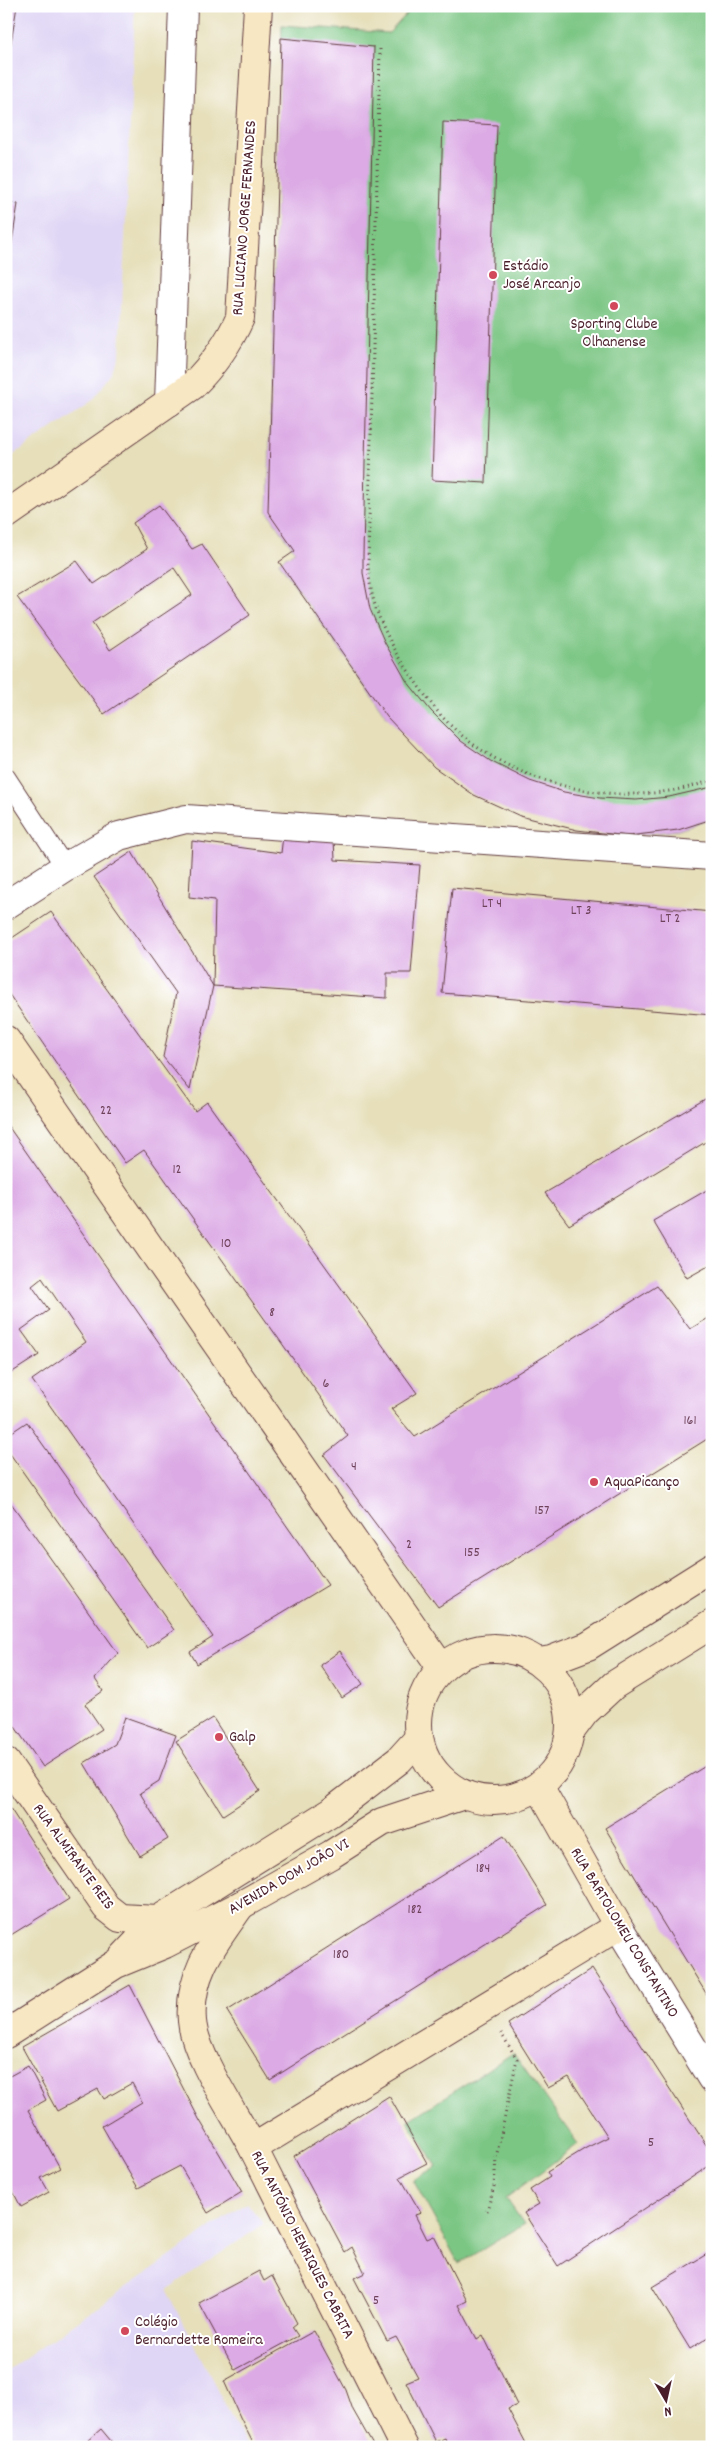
<svg xmlns="http://www.w3.org/2000/svg" width="718" height="2453" font-family="Dekko,sans-serif">
<rect width="100%" height="100%" fill="#fff"/>
<filter id="ink" filterUnits="userSpaceOnUse"><feTurbulence type="fractalNoise" baseFrequency=".02" numOctaves="2"/><feDisplacementMap in="SourceGraphic" scale="10" xChannelSelector="R" yChannelSelector="G"/><feConvolveMatrix kernelMatrix="1 2 1 2 8 2 1 2 1" color-interpolation-filters="sRGB"/></filter>
<filter id="wash" filterUnits="userSpaceOnUse"><feTurbulence type="fractalNoise" baseFrequency=".0096" numOctaves="4" result="noise"/><feDisplacementMap in="SourceGraphic" scale="20" xChannelSelector="R" yChannelSelector="G"/><feGaussianBlur stdDeviation="1.12" result="paint"/><feColorMatrix in="noise" values="0 0 0 0 0 0 0 0 0 0 0 0 0 0 0 0 0 1.4 0 .05"/><feComposite in="paint" operator="in"/></filter>
<g filter="url(#wash)">
<rect width="100%" height="100%" fill="#e6dfba"/>
<g fill="#dfd5f5">
<polygon points="6,6 135,6 120,353 115,371 93,400 6,460"/>
<polygon points="247,2203 264,2224 166,2290 247,2447 6,2447 6,2371"/>
</g>
<g fill="#7bc684" stroke="#627258">
<polygon points="414,6 712,6 712,819 678,830 628,836 387,717 279,562 295,551 268,512 282,25 389,33"/>
<polygon points="513,2053 578,2144 506,2198 524,2224 459,2264 413,2180 437,2166 408,2121"/>
</g>
<g id="blocks">
<g fill="#dcaae5" fill-rule="evenodd">
<polygon points="6,6 17,6 7,67 6,67"/>
<polygon points="281,38 374,47 363,556 363,573 370,609 385,643 406,680 431,711 461,741 492,762 530,781 564,792 600,798 636,800 669,797 712,787 712,819 678,830 628,836 577,830 520,816 474,795 434,767 387,717 279,562 295,551 268,512"/>
<polygon points="443,122 497,125 486,483 432,480"/>
<polygon points="6,202 18,204 7,273 6,272"/>
<path d="M159,505l33,44 10,-5 48,71 -146,99 -87,-117 60,-36 17,23 53,-35 -14,-26zM174,568l18,27 -82,55 -18,-27z"/>
<polygon points="283,836 334,839 335,860 420,865 411,973 387,973 387,998 213,986 190,1090 163,1057 176,993 94,877 132,852 213,986 215,900 189,897 192,841 281,853"/>
<polygon points="452,888 712,912 712,1015 442,993"/>
<polygon points="51,912 195,1111 207,1102 417,1393 391,1409 415,1437 657,1286 690,1329 712,1316 712,1436 438,1607 324,1455 348,1436 144,1150 125,1163 6,990 6,942"/>
<polygon points="712,1095 712,1138 569,1225 545,1193"/>
<polygon points="6,1123 328,1585 197,1664 190,1652 213,1637 32,1380 86,1342 42,1278 32,1286 49,1310 21,1330 39,1355 11,1373 6,1369 6,1304 11,1301 6,1293"/>
<polygon points="712,1187 712,1264 687,1278 653,1221"/>
<polygon points="27,1422 174,1630 147,1648 6,1448 6,1436"/>
<polygon points="6,1496 118,1653 95,1679 103,1691 85,1704 102,1729 43,1767 6,1714"/>
<polygon points="340,1651 363,1684 342,1698 320,1665"/>
<polygon points="125,1717 176,1735 159,1781 140,1793 168,1839 140,1856 84,1763 115,1744"/>
<polygon points="213,1718 260,1791 223,1815 176,1741"/>
<polygon points="712,1762 712,2003 605,1828"/>
<polygon points="6,1802 69,1899 6,1938"/>
<polygon points="504,1836 547,1905 270,2080 227,2011"/>
<polygon points="592,1969 712,2154 712,2164 558,2266 524,2213 539,2204 530,2190 550,2177 547,2172 586,2148 608,2137 569,2077 548,2088 508,2024"/>
<polygon points="130,1985 199,2119 242,2192 208,2213 180,2166 138,2188 102,2126 142,2102 132,2083 104,2099 98,2089 57,2111 22,2047"/>
<polygon points="28,2066 46,2100 28,2110 60,2168 41,2178 49,2192 21,2207 6,2178 6,2078"/>
<polygon points="389,2096 427,2163 400,2177 421,2213 415,2215 427,2239 434,2236 467,2301 459,2305 477,2339 483,2335 517,2405 508,2409 528,2447 449,2447 445,2438 436,2442 406,2382 418,2377 396,2337 387,2341 354,2278 365,2273 352,2247 345,2252 294,2156"/>
<polygon points="712,2251 712,2335 690,2349 652,2287"/>
<polygon points="259,2271 264,2281 272,2276 297,2323 292,2327 298,2336 235,2370 199,2303"/>
<polygon points="314,2331 346,2390 353,2410 374,2447 255,2447 240,2417 224,2381"/>
<polygon points="101,2429 116,2447 80,2447"/>
</g>
</g>
</g>
<g filter="url(#ink)">
<use href="#blocks" fill-opacity="0" stroke="#613c40" stroke-width="1"/>
<g fill="none" stroke-linecap="round" stroke-linejoin="round">
<defs>
<polyline id="lane" points="6,777 65,867"/>
<g id="street">
<polyline points="169,402 183,6"/>
<polyline points="6,905 65,867 119,836 186,819 712,856"/>
<polyline points="618,1926 712,2079"/>
</g>
<g id="secondary">
<path d="M6,515l186,-129c21,-21 36,-41 48,-68l18,-312"/>
<polyline points="6,1040 441,1667"/>
<circle cx="494" cy="1724" r="76"/>
<polyline points="539,1662 551,1660 588,1646 712,1568"/>
<polyline points="570,1732 585,1712 614,1685 712,1624"/>
<polyline points="6,1762 106,1907 120,1918 158,1920"/>
<path d="M241,1905c-26,37 -53,68 -49,116 3,36 44,94 62,129 50,98 100,198 150,297"/>
<polyline points="123,1957 158,1920 331,1812 399,1760 418,1739"/>
<polyline points="6,2034 116,1964 165,1944 241,1905 332,1854 382,1822 464,1795"/>
<polyline points="253,2148 618,1926 539,1786"/>
</g>
</defs>
<use href="#lane" stroke="#613c40" stroke-width="20"/>
<use href="#street" stroke="#613c40" stroke-width="30"/>
<use href="#secondary" stroke="#613c40" stroke-width="30"/>
<g stroke="#613c40" stroke-width="3" stroke-dasharray="1 4" stroke-linecap="butt">
<path d="M380,49l-12,515c1,11 2,23 5,34 7,28 22,53 38,77 14,21 29,42 48,58 44,38 103,58 160,61 30,1 64,-3 93,-14"/>
<polyline points="487,2211 494,2186 496,2158 517,2059 501,2033"/>
</g>
<use href="#lane" stroke="#fff" stroke-width="18"/>
<use href="#street" stroke="#fff" stroke-width="28"/>
<use href="#secondary" stroke="#f8e7c3" stroke-width="28"/>
</g>
</g>
<g fill="#d1495b" stroke="#fff" stroke-width="2">
<circle cx="493" cy="275" r="5"/>
<circle cx="614" cy="306" r="5"/>
<circle cx="594" cy="1482" r="5"/>
<circle cx="219" cy="1737" r="5"/>
<circle cx="125" cy="2331" r="5"/>
</g>
<g text-anchor="middle" dominant-baseline="central" stroke-width="4" stroke-linejoin="round" paint-order="stroke">
<g font-size="14" fill="#6e425a">
<text x="492" y="904">LT 4</text>
<text x="581" y="911">LT 3</text>
<text x="670" y="919">LT 2</text>
<text x="106" y="1111">22</text>
<text x="177" y="1170">12</text>
<text x="226" y="1244">10</text>
<text x="272" y="1313">8</text>
<text x="326" y="1384">6</text>
<text x="690" y="1421">161</text>
<text x="354" y="1467">4</text>
<text x="542" y="1511">157</text>
<text x="409" y="1545">2</text>
<text x="472" y="1553">155</text>
<text x="483" y="1869">184</text>
<text x="415" y="1910">182</text>
<text x="341" y="1955">180</text>
<text x="651" y="2143">5</text>
<text x="376" y="2301">5</text>
</g>
<g font-size="16" fill="#4a1f2b" stroke="#fff">
<text transform="translate(245 218) rotate(-86)">RUA LUCIANO JORGE FERNANDES</text>
<text transform="translate(73 1857) rotate(54)">RUA ALMIRANTE REIS</text>
<text transform="translate(289 1877) rotate(-30)">AVENIDA DOM JOÃO VI</text>
<text transform="translate(624 1933) rotate(59)">RUA BARTOLOMEU CONSTANTINO</text>
<text transform="translate(302 2245) rotate(63)">RUA ANTÓNIO HENRIQUES CABRITA</text>
</g>
<g font-size="16" fill="#4a1f2b" stroke="#fff" text-anchor="start">
<text x="503" y="266">Estádio<tspan x="503" dy="18">José Arcanjo</tspan></text>
<text x="614" y="324" text-anchor="middle">Sporting Clube<tspan x="614" dy="18">Olhanense</tspan></text>
<text x="604" y="1482">AquaPicanço</text>
<text x="229" y="1737">Galp</text>
<text x="135" y="2322">Colégio<tspan x="135" dy="18">Bernardette Romeira</tspan></text>
</g>
</g>
<rect width="718" height="2453" fill="none" stroke="#fff" stroke-width="25"/>
<g transform="translate(666 2400) rotate(171)" stroke="#ffffff" stroke-width="4" paint-order="stroke">
<path d="M0-4L9 19L0 12L-9 19Z" fill="#4a1f2b"/>
<text y="-8" font-size="14" font-weight="bold" text-anchor="middle" fill="#4a1f2b">N</text>
</g>
</svg>
